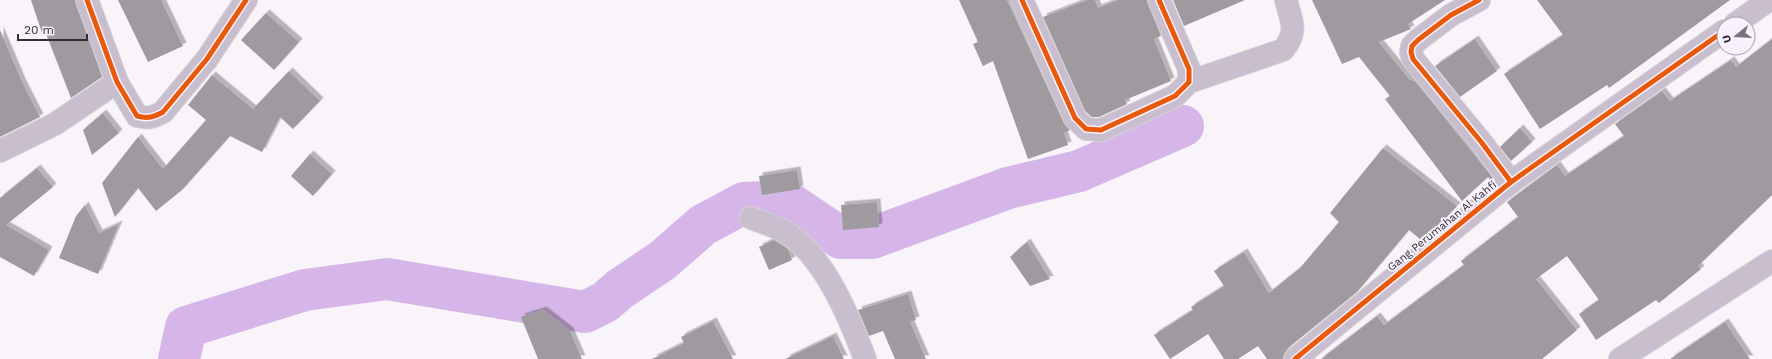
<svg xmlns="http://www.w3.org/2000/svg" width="1772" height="359" font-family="'Work Sans',sans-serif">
<defs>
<filter id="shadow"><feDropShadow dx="3.5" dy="-3.5" stdDeviation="0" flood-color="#0004"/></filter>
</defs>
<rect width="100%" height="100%" fill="#f8f4fa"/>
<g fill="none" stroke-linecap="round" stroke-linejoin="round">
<polyline stroke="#d6b6e8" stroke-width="42" points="179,359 186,327 305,290 387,279 585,312 605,302 620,289 663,260 703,225 744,203 786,201 841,238 872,238 1008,188 1079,171 1183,126"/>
</g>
<g fill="#9e9aa0" filter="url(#shadow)">
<polygon points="31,0 75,0 102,77 71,98 45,31 42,33"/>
<polygon points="118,0 161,0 183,46 148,62"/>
<polygon points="959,0 1007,0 1064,123 1070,130 1064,133 1068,145 1028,159 993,61 983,66 973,44 978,42"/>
<polygon points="1087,0 1095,0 1098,8 1118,0 1147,0 1161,36 1154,39 1171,81 1125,100 1127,104 1099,117 1092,117 1085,111 1043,17"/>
<polygon points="1173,0 1245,0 1184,26"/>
<polygon points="1312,0 1445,0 1408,24 1411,29 1379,42 1410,80 1415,81 1493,178 1491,180 1488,177 1462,201 1385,99 1390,96 1359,57 1342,64"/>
<polygon points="1537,0 1730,0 1609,88 1607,85 1540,129 1504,74 1563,35"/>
<polygon points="266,13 299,42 274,70 241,40"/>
<polygon points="0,30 23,84 40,117 0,137"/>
<polygon points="1475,39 1497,71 1460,97 1435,66"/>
<polygon points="1772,39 1772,195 1698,266 1701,269 1659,303 1656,300 1596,340 1579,314 1599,300 1567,256 1536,279 1577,330 1542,359 1321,359 1377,316 1384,325 1464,265 1461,261 1518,217 1507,202 1557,165 1565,176 1624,136 1615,124 1662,91 1670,101 1731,60 1736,67"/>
<polygon points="289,71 320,101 293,129 280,117 262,152 230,136 182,190 156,211 138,188 115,217 102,183 138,137 163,169 206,120 188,105 212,75 253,109"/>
<polygon points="103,113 119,133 92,155 83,130"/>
<polygon points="1520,128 1532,142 1511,161 1500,147"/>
<polygon points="1383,148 1457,206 1438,226 1421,240 1409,230 1357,292 1287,349 1283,359 1267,359 1258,346 1238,359 1224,359 1208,334 1170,359 1154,335 1193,310 1191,307 1224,286 1214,271 1244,252 1269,293 1300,268 1339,222 1330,213"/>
<polygon points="310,154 332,174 313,196 291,176"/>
<polygon points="37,168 53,187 6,225 49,250 34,276 0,257 0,198"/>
<polygon points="797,170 800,189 762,195 759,176"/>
<polygon points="877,202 879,227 843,230 841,205"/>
<polygon points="85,205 99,233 119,224 98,274 59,258 76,216"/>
<polygon points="774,240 788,249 792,260 769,270 759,247"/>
<polygon points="1027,242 1050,279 1030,286 1010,257"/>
<polygon points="908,294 916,320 910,322 926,359 895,359 883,331 869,336 858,310"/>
<polygon points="543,310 570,331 582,359 538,359 521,317"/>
<polygon points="713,321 733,359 652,359 684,343 681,337"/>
<polygon points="1725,322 1750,359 1670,359"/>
<polygon points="833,336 844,359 785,359"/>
</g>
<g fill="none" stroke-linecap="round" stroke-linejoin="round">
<defs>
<g id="minor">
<path d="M87,0l30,82 20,34c11,3 17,1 26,-4l44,-53 39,-59"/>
<polyline points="1022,0 1075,118 1086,129 1101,130 1175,96 1189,82 1189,69 1159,0"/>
<polyline points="1479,0 1451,15 1418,40 1412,46 1411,52 1413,59 1482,143 1511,182"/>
<polyline points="1735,24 1769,0"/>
<path d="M1189,82l94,-32c16,-19 8,-29 3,-50"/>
<polyline points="0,151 55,124 117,82"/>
<path d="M751,218c13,5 28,9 39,17 36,25 60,84 75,124"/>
<polyline points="1295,359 1511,182 1724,31"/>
<polyline points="1620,359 1772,261"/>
</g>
</defs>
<use href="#minor" stroke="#d4d1d6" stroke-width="24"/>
<use href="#minor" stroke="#c8becd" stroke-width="22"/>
<defs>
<g id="cycleway">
<path d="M87,0l30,82 20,34c11,3 17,1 26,-4l44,-53 39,-59"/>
<polyline points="1022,0 1075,118 1086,129 1101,130 1175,96 1189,82 1189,69 1159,0"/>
<polyline points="1479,0 1451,15 1418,40 1412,46 1411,52 1413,59 1482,143 1511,182"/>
<polyline points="1295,359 1511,182 1724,31"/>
</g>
</defs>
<use href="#cycleway" stroke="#f9f1fd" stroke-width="8"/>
<use href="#cycleway" stroke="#e8590c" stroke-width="5"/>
</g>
<g text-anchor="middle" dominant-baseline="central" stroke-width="4" stroke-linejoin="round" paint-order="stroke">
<g font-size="11" fill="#322e34" stroke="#f9f1fd">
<text transform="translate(1442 226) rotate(-39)">Gang Perumahan Al Kahfi</text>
</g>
</g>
<g transform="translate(1736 36) rotate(252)"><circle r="19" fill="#f9f1fd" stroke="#a9a3ad"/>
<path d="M0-3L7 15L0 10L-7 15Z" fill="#777379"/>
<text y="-6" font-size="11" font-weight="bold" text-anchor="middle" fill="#322e34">U</text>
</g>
<path d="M18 34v6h69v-6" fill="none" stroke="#322e34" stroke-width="2"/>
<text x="24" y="34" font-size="12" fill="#322e34" stroke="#f9f1fd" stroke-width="3" paint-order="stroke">20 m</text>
</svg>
